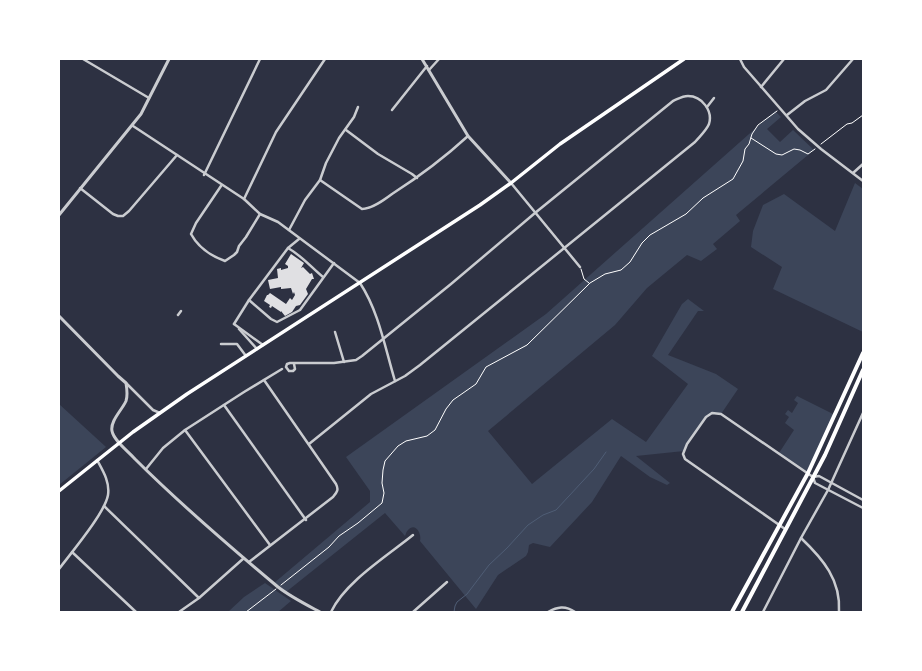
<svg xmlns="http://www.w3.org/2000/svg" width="922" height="671" font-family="Commissioner,sans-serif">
<rect width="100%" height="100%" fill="#2d3142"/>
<g fill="#3c4559">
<path d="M775,111l6,6 -14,12 13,13 13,-12 21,20 -78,65 4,6 -27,23 4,5 -16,12 -14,-6 -40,33 -32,37 -127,106 44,53 80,-65 34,23 42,-58 -36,-28 30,-52 6,-5 16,12h-6l-30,44 48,19 22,15 -17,25h-12l-22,30 -3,7 -48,5 34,27 -3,2 -17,-8 -29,-21 -29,46 -42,45 -17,-4 -4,2 -1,7 -2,4 -28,19 -22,34 -56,-68c2,-8 -5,-19 -12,-11 -2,2 -2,4 -3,6l-20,-23 -99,79 -12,-9 96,-81v-11l-24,-34 200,-143z"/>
<polygon points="855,183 863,189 863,332 773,289 782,267 751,247 753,231 763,205 784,194 835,231"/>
<polygon points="797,396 835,415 808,473 779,453 794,430 785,423 789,417 785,414 788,410 792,413 798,403 794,400"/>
<polygon points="59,404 106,447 59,485"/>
<polygon points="265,583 291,601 278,612 228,612 244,597"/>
</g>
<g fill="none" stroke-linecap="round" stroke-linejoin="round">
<polyline stroke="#4f5d75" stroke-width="1" points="454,612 455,606 457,602 467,594 489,565 507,548 528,525 543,515 556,510 594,469 606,452"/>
</g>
<polygon fill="#e0e0e3" points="291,254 304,263 301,268 303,267 310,274 312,273 314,279 312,279 306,289 308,294 300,305 296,306 292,312 285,316 281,311 281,312 272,306 271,308 269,307 270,305 264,301 267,295 268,295 270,293 286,304 290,298 292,300 295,295 294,292 293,294 291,288 281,289 281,287 270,289 268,280 278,278 277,269 281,268 281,270 288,268 288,266 285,264"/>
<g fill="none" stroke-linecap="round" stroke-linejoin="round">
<g stroke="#fff" stroke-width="1">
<polyline points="751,138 776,154 782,155 794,149 800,150 808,154 815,149"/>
<polyline points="821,144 847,124 852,123 863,115"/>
<polyline points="581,269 584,279 589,283"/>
<polyline points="281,585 329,547 339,536 358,523 382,503 384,493 382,483 383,470 385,461 398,446 406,441 427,436 435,430 446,409 453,400 476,384 486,367 527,345 590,283 605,274 621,270 630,262 642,243 650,235 686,214 703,198 733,179 743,161 745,149 749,144 752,134 758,125 777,111"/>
<polyline points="246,612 276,589"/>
</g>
<g stroke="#caccd0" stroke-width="2.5">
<polyline points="83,59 149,98"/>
<polyline points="740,59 744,67 798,129 821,149 863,181"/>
<polyline points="429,70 439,59"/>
<polyline points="761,87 784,59"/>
<polyline points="707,107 714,98"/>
<polyline points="392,110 427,66"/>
<polyline points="787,115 805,101 826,90 853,59"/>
<path d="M133,126l111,73 16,15 18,8 82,61c19,29 25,65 35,98"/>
<polyline points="346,130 378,154 412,174 417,178"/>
<polyline points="853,173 863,164"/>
<polyline points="204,175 260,59"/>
<path d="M320,180l42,29c10,0 22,-9 30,-15 28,-18 52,-36 76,-58"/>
<polyline points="511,183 580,267"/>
<path d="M221,186l-25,37 -5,11c7,13 20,22 34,27l9,-6 3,-3 2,-6 7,-9 14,-23"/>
<polyline points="80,188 113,214 118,216 123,216 129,211 177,155"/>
<polyline points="244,199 276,132 325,59"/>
<polyline points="289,230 305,200 320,180 326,163 339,138 354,117 358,107"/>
<polyline points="299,239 288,248 249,300 271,319 277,322 300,310 334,263"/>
<path d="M288,248c14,8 23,19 35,29"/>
<polyline points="178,315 181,311"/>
<polyline points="234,324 263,345"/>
<polyline points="234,324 249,300"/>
<polyline points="239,329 257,349"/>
<polyline points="335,332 344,362"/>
<polyline points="221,344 237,344 246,356"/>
<path d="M294,364l1,5 -2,2h-4l-3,-4 1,-3 3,-1h44l22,-3 6,-4 89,-72 84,-71 138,-112c5,-2 9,-5 15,-5 14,0 25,15 21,28 -3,7 -9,12 -14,18l-275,223 -15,11 -34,18 -62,50"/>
<polyline points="126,383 153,410 160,413"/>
<polyline points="224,405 306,520"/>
<polyline points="185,430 270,545"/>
<polyline points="146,469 163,448 185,430 244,392 282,369"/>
<polyline points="813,477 819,476 863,500"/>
<polyline points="104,506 199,598"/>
<polyline points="785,529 685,459 683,454 687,444 706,417 712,413 721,414 813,477 815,483 863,508"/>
<path d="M801,538c22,21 40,42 38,74"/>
<polyline points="72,552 136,612"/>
<path d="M249,562l84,-65c4,-5 6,-7 3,-13l-72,-104"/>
<path d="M59,569c12,-16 46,-56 49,-74 2,-13 -5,-24 -11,-35"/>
<polyline points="179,612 199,598 244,558"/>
<path d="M331,612c14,-30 56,-56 82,-77"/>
<polyline points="413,612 447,582"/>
<path d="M548,612c9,-5 17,-7 27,0"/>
<polyline points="763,612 801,538 828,490 863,413"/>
</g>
<g stroke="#caccd0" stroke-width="3">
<polyline points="422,59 468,136 511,183"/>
<polyline points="59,215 141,114 169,59"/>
<path d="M59,316l59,60 8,7c1,6 2,12 0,18 -4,9 -16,20 -14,30 2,10 16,20 23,28 45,45 94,87 143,128 13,10 27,17 42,25"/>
</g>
<polyline stroke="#fff" stroke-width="3.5" points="59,491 133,432 187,394 480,205 511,183 560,144 684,59"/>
<g stroke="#fff" stroke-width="4">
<polyline points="732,612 808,473 863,353"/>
<polyline points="742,612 825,455 863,370"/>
</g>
</g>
<rect width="922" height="671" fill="none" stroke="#ffffff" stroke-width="120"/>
</svg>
